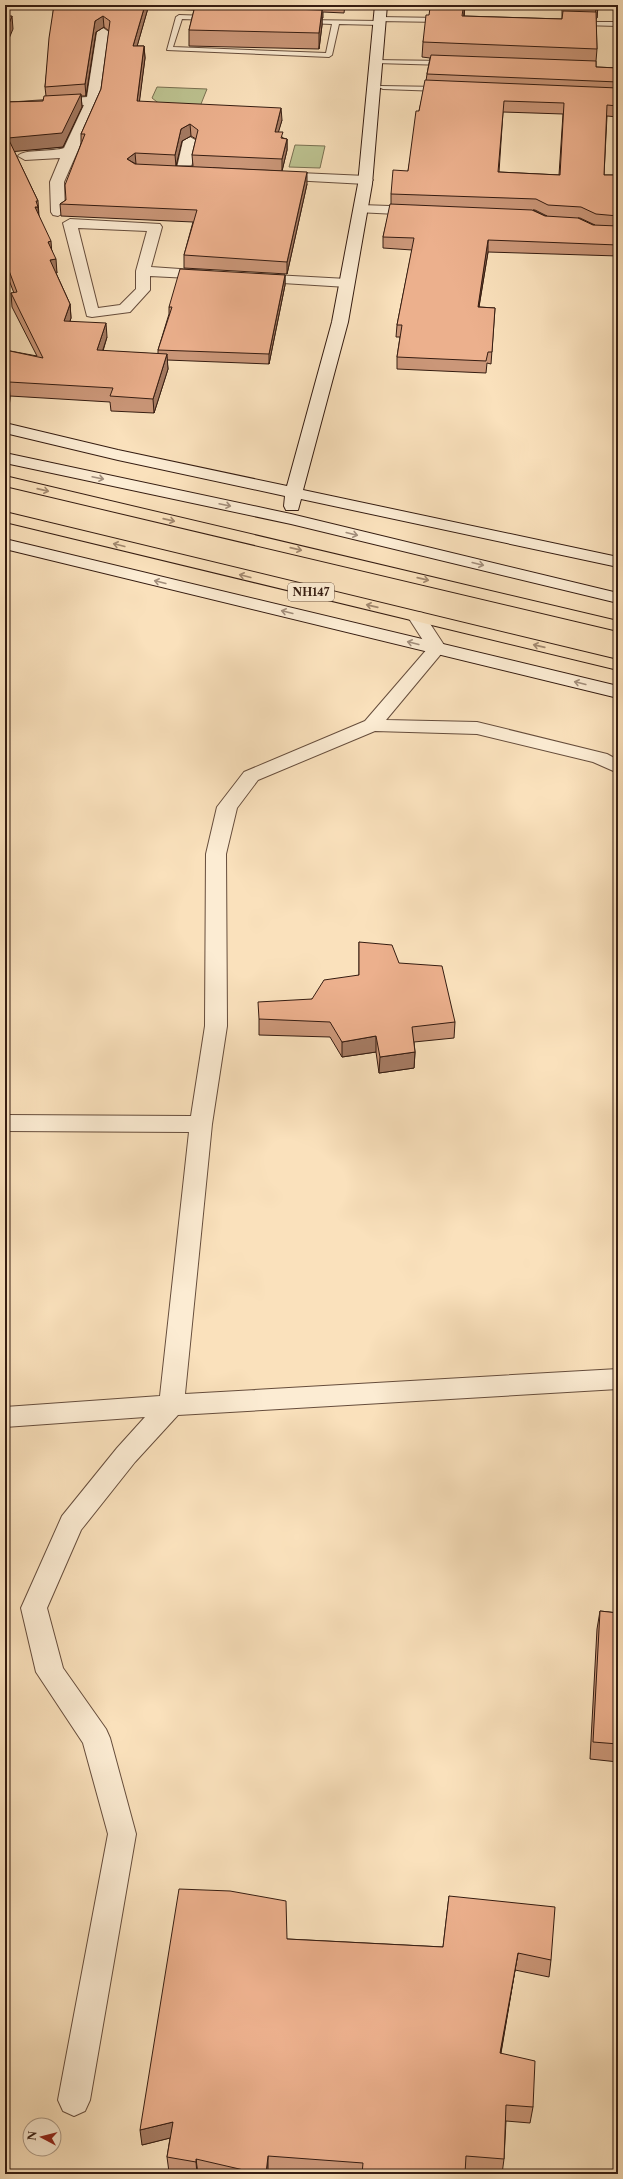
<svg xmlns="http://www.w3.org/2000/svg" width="623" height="2179" font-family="'Libre Caslon Text',serif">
<rect width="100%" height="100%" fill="#fae1bc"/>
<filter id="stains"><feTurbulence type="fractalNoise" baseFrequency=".005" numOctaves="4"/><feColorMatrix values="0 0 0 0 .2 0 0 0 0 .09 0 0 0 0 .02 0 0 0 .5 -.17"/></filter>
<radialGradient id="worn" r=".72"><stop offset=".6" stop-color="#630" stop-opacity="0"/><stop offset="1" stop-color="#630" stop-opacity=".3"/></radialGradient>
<g fill="#bdc391" stroke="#797051">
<polygon points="157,87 207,89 199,109 161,105 152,98"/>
<polygon points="295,145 325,146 320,168 289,167"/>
</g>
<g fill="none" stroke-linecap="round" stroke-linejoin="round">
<defs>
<g id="lane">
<polygon points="179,15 208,16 211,18 208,20 182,19 173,47 326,53 332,24 306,23 304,22 304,20 379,21 376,19 379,17 441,18 444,20 441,22 379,21 382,23 379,25 339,24 332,55 329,57 167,50 176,17"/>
<polygon points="579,22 618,22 618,26 581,25 578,23"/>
<polygon points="374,60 445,61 448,63 445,65 376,63 373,61"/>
<polygon points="381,86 440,87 444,89 440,91 383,89 379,87"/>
</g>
<g id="street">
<path d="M103,28l6,4 -9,68 -36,82 1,30 -7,4 -5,-1 -2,-3 -1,-30 10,-24 -35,2 -7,-4c5,-7 36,-4 46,-8l20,-43 -79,6v-8l82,-6 10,-65z"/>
<polygon points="190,137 197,141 190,172 183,176 176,172 183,141"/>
<polygon points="277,172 366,176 373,180 366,184 272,179 270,176"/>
<polygon points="361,205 418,207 425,211 418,215 356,212 354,209"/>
<path d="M70,219l90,5 2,3 -11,40 58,4 5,1 2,3 -2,3 -5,1 -59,-3v14l-20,22 -38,5 -5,-1 -24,-93zM78,228l69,3 -11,40v18l-16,16 -22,3z"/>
<polygon points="256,274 347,279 352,280 354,283 352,286 347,287 251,281 249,278 251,275"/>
<polygon points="417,612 423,613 446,648 386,720 477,722 607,754 618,760 618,773 593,762 477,734 375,731 258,780 237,808 226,854 227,1026 212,1124 185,1394 618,1369 618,1389 178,1415 135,1462 81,1530 47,1608 63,1668 106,1729 110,1738 136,1834 90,2100 85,2111 74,2116 63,2111 58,2100 108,1834 83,1743 36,1672 21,1608 62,1516 117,1448 145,1417 5,1427 5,1407 160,1396 189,1132 5,1131 5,1115 191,1116 205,1026 206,854 217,807 244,772 365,721 428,648 408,617 411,613"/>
</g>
<g id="secondary">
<polygon points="375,5 387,5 372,184 348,322 303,490 618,557 618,567 301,499 298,510 286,510 284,506 285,496 118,460 5,433 5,423 118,450 287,486 332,322 358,184"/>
<polygon points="5,453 291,514 618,593 618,603 291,524 5,463"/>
<polygon points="5,539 618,686 618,698 5,549"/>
</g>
<g id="highway">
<polygon points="5,476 618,621 618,631 5,486"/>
<polygon points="5,512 618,660 618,670 5,522"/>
</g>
</defs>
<use href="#lane" stroke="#664d3c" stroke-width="2"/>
<use href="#street" stroke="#664d3c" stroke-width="2"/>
<use href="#secondary" stroke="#351c11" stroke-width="2"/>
<use href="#highway" stroke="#351c11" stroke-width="2"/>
<use href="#lane" fill="#fcecd3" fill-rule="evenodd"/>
<use href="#street" fill="#fcecd3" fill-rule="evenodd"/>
<use href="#secondary" fill="#fcecd3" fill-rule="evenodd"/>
<use href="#highway" fill="#fae1bc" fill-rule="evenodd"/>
</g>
<g fill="#cb9779" stroke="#351c11" fill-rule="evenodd">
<path d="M54,5h291l-1,8 -21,-1v6h-1v7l-3,24 -130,-3v-16l5,-20 -46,-2 -11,38h7l1,12 -6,44 143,18 -4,12 5,6 4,1v11l-5,21 -69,-3 94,16 -20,90 -103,-6v-13l9,-33 -132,-6 -1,-12 6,-4 15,-57v-9l20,-45 8,-58 -5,-4 -8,5 -10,64h-5l1,11 -19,40 -49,4 24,50 1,15 13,35 5,22h-1l14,31 1,14 -1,3 37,16 -4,14 55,3v-4l11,-36v-7l116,-32v10l-16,79 -102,-4 1,9 -14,44 -43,-2 -1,-9 -100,-6 -1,14 -4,-1v-59l32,6 -25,-49 -1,-14h3l-9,-23v-168l38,-1 3,-5 -1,-9zM191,136l5,3 -4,16 1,11h-17l6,-25z"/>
<path d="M431,5h34l-1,11 98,3v-14h36l-1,13 -1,1 1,30 -1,12v6l22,1v49l-11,-1 -3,59h14v81l-130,-4 -9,55 16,1 -4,56 -4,-1 -1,10 -89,-4v-12l3,-20h-4l1,-12 15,-75 -29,-2v-11l8,-33v-10l17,-23 11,-60 7,-30 1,-7 3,-16 -8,-1 1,-15 8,-34zM503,112l60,2 -4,61 -60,-3zM533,210h2l12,6h-2zM578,218h2l15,7h-2z"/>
<polygon points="359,942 399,963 455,1022 454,1038 414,1042 415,1052 414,1068 379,1073 376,1052 342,1057 330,1037 259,1035 259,1019 312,999 359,975"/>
<polygon points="600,1611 618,1613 618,1762 590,1759 597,1629"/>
<polygon points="449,1896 551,1960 549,1977 515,1970 501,2053 533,2107 530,2123 506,2121 504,2159 502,2174 465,2172 465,2174 308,2174 268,2171 268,2174 179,2174 169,2172 167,2157 170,2138 142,2145 287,1939 443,1947"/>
</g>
<g fill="#a57b63" stroke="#351c11">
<polygon points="145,5 148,5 148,8 134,57 133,46"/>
<polygon points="464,5 465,5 464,18"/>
<polygon points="598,6 597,18 595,20 596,8"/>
<polygon points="322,10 322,25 319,49 319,33"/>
<polygon points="12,16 13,29 5,48 5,33"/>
<polygon points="103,16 104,27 96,32 86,96 85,84 95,21"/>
<polygon points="144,46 145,58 138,113 137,101"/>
<polygon points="81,94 82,107 63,147 9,152 8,138"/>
<polygon points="281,108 282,120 275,144 275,132"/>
<polygon points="190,124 191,136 182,141 176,166 175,155 181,129"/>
<polygon points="287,139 287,150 282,171 282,159"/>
<polygon points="135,153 136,164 127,159"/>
<polygon points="307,172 307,184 287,274 287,262"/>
<polygon points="35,207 38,207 39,221"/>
<polygon points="488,240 488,252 477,318 478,307"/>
<polygon points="51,241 52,255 48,242"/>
<polygon points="56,259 57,273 51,274 50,260"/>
<polygon points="285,275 285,285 269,364 269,354"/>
<polygon points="70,304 71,318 65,335 64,321"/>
<polygon points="106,323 107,337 98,365 97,350"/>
<polygon points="167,354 168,369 154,413 153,399"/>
<polygon points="9,382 10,396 9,410 8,395"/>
<polygon points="376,1036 376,1052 342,1057 342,1042"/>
<polygon points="415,1052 414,1068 379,1073 380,1057"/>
<polygon points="518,1953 515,1970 498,2069 500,2053"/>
<polygon points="173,2122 174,2137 142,2145 140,2130"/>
<polygon points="268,2156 268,2174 266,2174"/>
<polygon points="196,2159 198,2174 197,2174 196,2162"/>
</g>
<g fill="#ecb08d" stroke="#351c11" fill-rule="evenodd">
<polygon points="54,5 145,5 133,46 144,46 137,101 281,108 275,132 283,132 281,138 287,139 282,159 192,155 198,130 190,124 181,129 175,155 135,153 127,159 135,164 307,172 287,262 184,255 197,210 60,204 66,200 65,185 85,134 81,134 101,89 110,21 103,16 95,21 85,84 45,87 49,38"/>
<polygon points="268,5 323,5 323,7"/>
<polygon points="563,5 598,5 598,6 596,8 563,7"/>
<polygon points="195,6 322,10 319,33 189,30"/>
<polygon points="430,8 463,9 462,16 562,19 563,11 596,12 597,49 423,42 426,15 429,15"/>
<polygon points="5,16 12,16 5,33"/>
<polygon points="431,55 596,61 596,67 618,68 618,82 427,74"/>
<path d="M425,80l193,8v18l-11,-1 -3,70h14v41l-22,-2 -15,-7 -33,-2 -12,-6 -145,-5 2,-24 15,1 8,-60h3zM504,101l60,2 -4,72 -62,-3z"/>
<polygon points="81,94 62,133 8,138 38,201 36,201 38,207 35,207 51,241 48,242 56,259 50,260 70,304 64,321 106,323 97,350 167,354 153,399 110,396 113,388 9,382 8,395 5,394 5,350 43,358 11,293 17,292 5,260 5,102 43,101 44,96"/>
<polygon points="390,204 532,210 545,216 578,218 593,225 618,226 618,245 488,240 478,307 495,308 492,352 488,352 486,361 397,357 402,325 397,325 414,238 383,237"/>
<polygon points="180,269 285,275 269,354 158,350 172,307 169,307"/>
<polygon points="359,942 392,945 399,963 442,966 455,1022 412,1027 415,1052 380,1057 376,1036 342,1042 330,1022 259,1019 258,1002 312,999 324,980 359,975"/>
<polygon points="600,1611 618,1613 618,1744 593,1742"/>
<polygon points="179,1889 230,1891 286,1901 287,1939 443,1947 449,1896 555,1907 551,1960 518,1953 500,2053 535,2061 533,2107 506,2105 504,2159 466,2156 465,2174 362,2174 363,2163 268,2156 266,2174 261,2174 196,2159 196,2162 167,2157 173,2122 140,2130"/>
</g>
<defs><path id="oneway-shaft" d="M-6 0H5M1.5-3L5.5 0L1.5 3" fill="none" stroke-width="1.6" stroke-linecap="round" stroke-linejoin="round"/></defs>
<g stroke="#a28e7c">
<use href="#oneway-shaft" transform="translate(98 478) rotate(12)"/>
<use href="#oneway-shaft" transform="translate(225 505) rotate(12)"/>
<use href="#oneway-shaft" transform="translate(352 534) rotate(14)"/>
<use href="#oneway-shaft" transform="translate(478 564) rotate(14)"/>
<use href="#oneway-shaft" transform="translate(160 582) rotate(-166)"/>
<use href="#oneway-shaft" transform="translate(287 612) rotate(-166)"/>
<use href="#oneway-shaft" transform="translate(413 643) rotate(-166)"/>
<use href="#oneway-shaft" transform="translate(580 683) rotate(-166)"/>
</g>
<g stroke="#a1886f">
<use href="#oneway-shaft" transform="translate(43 490) rotate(13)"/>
<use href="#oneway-shaft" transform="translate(169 520) rotate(13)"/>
<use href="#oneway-shaft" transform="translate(119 545) rotate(-166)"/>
<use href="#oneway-shaft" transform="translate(296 549) rotate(13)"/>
<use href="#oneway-shaft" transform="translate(245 576) rotate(-166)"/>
<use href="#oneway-shaft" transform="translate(423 579) rotate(13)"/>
<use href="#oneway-shaft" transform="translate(372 606) rotate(-167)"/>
<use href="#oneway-shaft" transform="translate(539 646) rotate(-167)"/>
</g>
<g text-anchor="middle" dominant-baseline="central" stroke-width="4" stroke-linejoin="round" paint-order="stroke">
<rect fill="#fcecd3" stroke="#715a4b" stroke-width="1" x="288" y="583" width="46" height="18" rx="3"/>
<g font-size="11" font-weight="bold" fill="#351c11">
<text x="311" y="592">NH147</text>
</g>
</g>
<rect width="623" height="2179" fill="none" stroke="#fae1bc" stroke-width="20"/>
<rect x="6" y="6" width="611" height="2167" fill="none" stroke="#351c11" stroke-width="2"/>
<rect x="10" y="10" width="603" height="2159" fill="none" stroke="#351c11"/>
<g transform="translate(42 2137) rotate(277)"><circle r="19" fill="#fcecd3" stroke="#ac9985"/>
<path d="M0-3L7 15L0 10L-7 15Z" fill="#8f2418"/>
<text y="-6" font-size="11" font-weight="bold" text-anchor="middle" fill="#351c11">N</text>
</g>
<rect width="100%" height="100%" filter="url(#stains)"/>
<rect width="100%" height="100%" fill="url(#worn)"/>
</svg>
